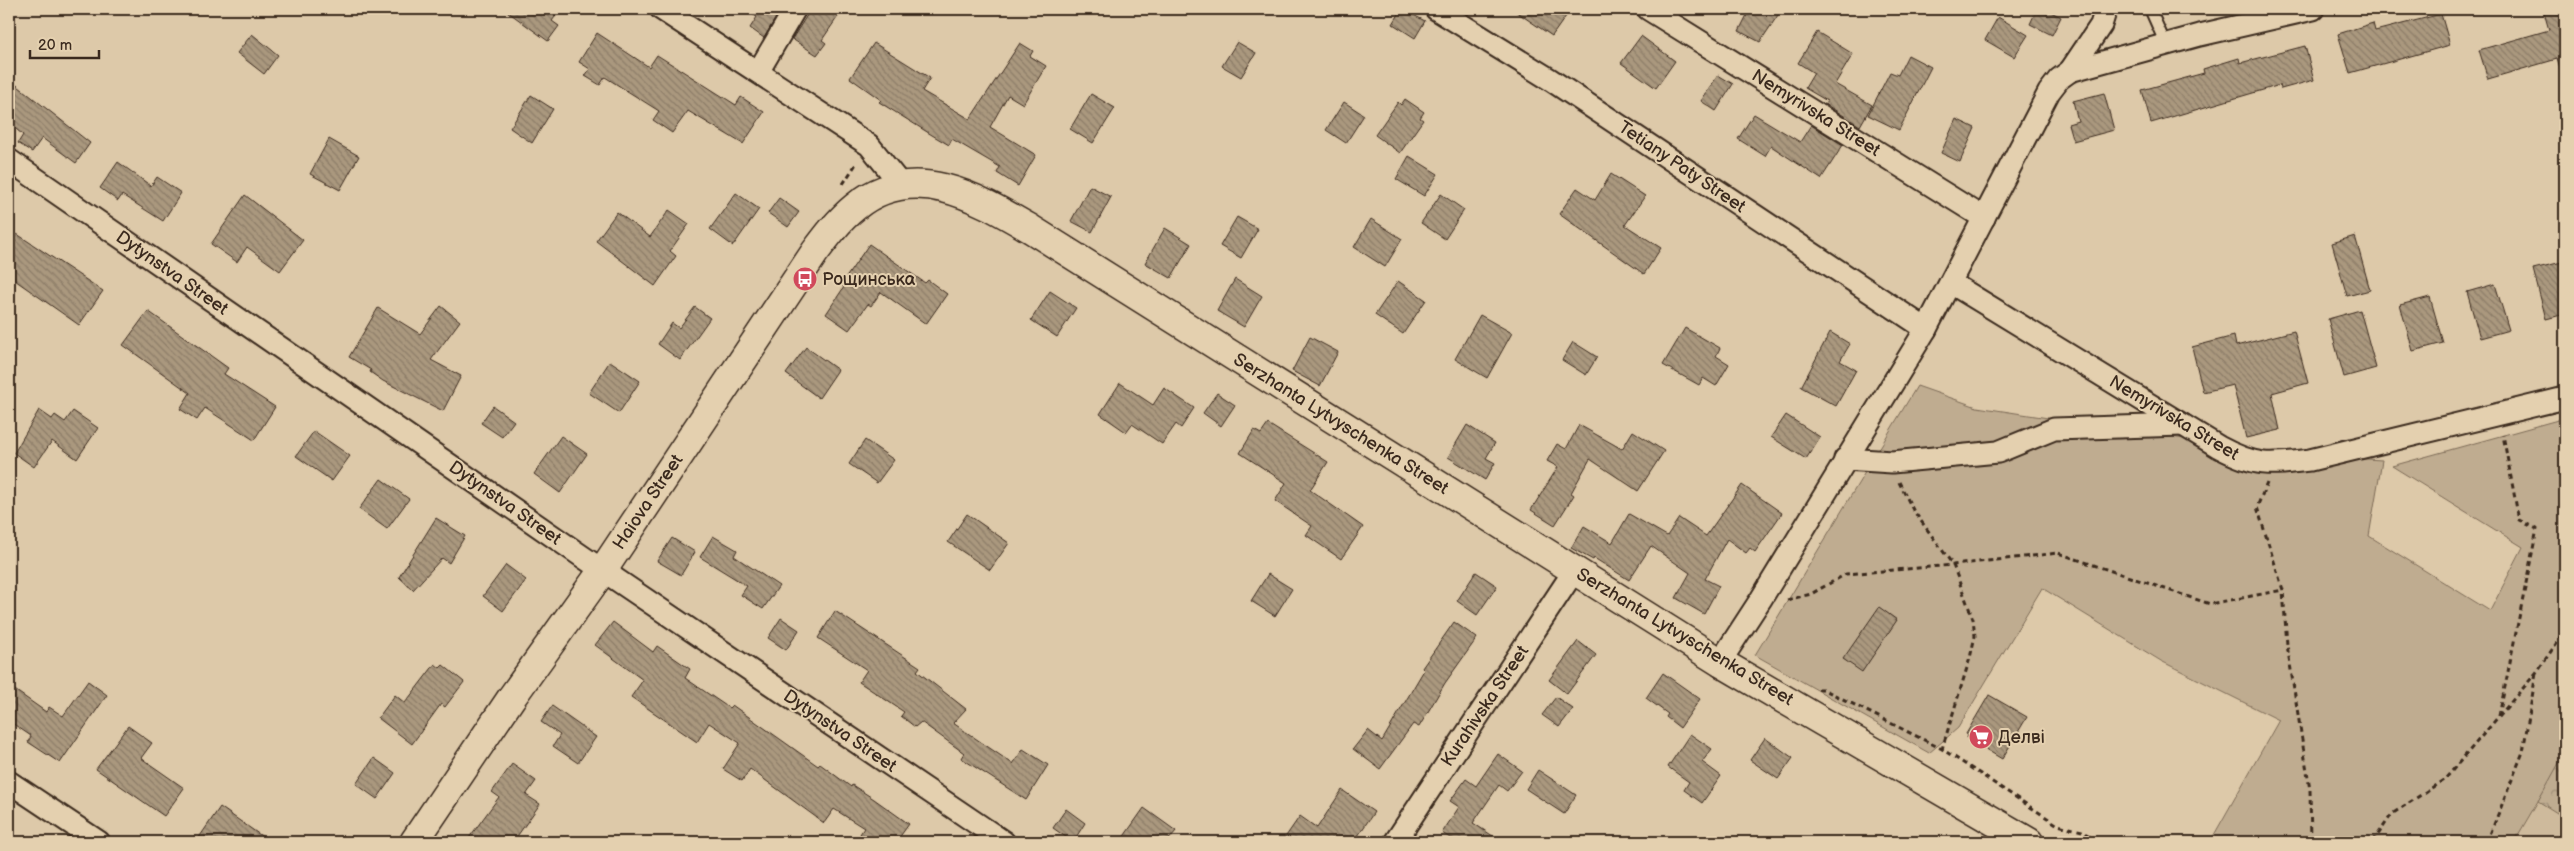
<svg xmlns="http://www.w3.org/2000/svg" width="2574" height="851" font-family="'Balsamiq Sans',sans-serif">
<defs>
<pattern id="forest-crowns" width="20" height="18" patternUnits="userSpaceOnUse" patternTransform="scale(1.25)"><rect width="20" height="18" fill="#bfac90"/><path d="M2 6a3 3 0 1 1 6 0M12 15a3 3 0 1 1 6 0" fill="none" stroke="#9c8c75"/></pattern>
<pattern id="building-back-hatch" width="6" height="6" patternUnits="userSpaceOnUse" patternTransform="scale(1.25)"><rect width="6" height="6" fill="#aa987e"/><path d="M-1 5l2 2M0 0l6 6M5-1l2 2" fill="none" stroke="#8c7c67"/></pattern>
</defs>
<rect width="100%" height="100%" fill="#ddc9a9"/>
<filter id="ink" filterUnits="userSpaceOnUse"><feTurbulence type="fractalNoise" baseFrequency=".02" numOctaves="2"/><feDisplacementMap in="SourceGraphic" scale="10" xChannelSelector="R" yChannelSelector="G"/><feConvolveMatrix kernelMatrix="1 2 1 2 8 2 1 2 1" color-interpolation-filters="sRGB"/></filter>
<g filter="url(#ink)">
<polygon fill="#ceba9c" points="2538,801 2565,818 2565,842 2514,842"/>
<polygon fill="#bfac90" stroke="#7d6b57" points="1917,386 1977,407 2275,453 2382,460 2369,536 2490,611 2523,547 2392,466 2565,418 2565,755 2514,842 2210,842 2279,720 2161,661 2042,588 1958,728 1929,753 1755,655"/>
<polygon fill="url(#forest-crowns)" stroke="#7d6b57" points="2564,754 2565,755 2565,818 2538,801"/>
<g fill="url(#building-back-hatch)" stroke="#3b2a1e">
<polygon points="504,9 561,9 552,21 559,26 548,41"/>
<polygon points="744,9 781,9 764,38 750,28 757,17"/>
<polygon points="811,9 829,9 839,15 822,40 826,43 817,55 792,39"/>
<polygon points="1402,9 1425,21 1415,38 1393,24"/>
<polygon points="1512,9 1571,9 1552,36"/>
<polygon points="1750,9 1782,9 1760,42 1739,31"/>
<polygon points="2037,9 2045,9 2061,17 2052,35 2030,24"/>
<polygon points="2543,9 2565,9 2565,68 2560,69 2557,59 2488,79 2479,50 2549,30"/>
<polygon points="2441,14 2450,45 2350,73 2338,34 2373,23 2375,31"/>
<polygon points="1998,17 2028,35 2014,57 1985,40"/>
<polygon points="1817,32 1853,54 1835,84 1872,105 1860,126 1825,104 1827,101 1805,88 1814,73 1798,63"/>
<polygon points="597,33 649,67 657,55 736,105 741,97 764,112 743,144 688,111 672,133 653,120 659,111 605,77 600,85 585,76 590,69 579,62"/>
<polygon points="252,34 278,55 264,74 237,53"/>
<polygon points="1641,36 1675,61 1656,88 1621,63"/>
<polygon points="1237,42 1256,53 1241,77 1222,66"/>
<polygon points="874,43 930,78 922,91 970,119 1020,43 1033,51 1030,56 1046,66 1023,104 1008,95 990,127 1036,155 1018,186 997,173 1000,167 952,139 949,145 932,135 879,102 881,100 850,78"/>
<polygon points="2305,46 2314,80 2281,89 2280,85 2151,123 2142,90 2204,73 2203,69 2239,58 2240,63"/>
<polygon points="1908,55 1931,67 1899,130 1868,115 1890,72 1898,75"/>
<polygon points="1718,75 1733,84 1716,111 1701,101"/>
<polygon points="9,79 90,143 76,163 42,138 32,152 18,143 23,135 9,123"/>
<polygon points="2104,93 2114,130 2073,141 2068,124 2078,121 2073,101"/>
<polygon points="1091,94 1115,108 1093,143 1070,129"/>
<polygon points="531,95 553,109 532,143 510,128"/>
<polygon points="1405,99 1424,112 1420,118 1423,120 1400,153 1375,135 1398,102 1401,105"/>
<polygon points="1344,102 1364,115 1346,143 1326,130"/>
<polygon points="1754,114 1800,142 1811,125 1843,145 1821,179 1771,146 1765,156 1738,139"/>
<polygon points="1956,119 1975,128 1960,162 1941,153"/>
<polygon points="329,139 359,156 340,190 310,174"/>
<polygon points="1409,156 1438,174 1424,196 1396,179"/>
<polygon points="118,162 151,186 157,177 181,193 163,221 122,195 118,201 100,188"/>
<polygon points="1611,174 1645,196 1625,225 1661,248 1644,274 1559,214 1577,188 1595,200"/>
<polygon points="1090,186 1111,197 1092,232 1071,221"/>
<polygon points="736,193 759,209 733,246 710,229"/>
<polygon points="1441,194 1464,210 1445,239 1421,223"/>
<polygon points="245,195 303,240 280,271 247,247 237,262 211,244"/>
<polygon points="779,198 799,212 788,227 768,213"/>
<polygon points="669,210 689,224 670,251 676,256 655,286 596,241 617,212 650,237"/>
<polygon points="1237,217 1258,229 1241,258 1220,246"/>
<polygon points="1371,219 1402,239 1385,267 1354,247"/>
<polygon points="1165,228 1191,244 1171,278 1145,263"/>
<polygon points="17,234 103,291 79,325 9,276 9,247"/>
<polygon points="2355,236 2370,290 2347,296 2332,243"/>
<polygon points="869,244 925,283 928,280 947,294 926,324 881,292 871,306 868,304 849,330 826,314 844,287 841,285"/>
<polygon points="2562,262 2565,272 2565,314 2546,319 2533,269"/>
<polygon points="1235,279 1262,296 1244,327 1217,311"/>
<polygon points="1398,281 1426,300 1403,334 1375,315"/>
<polygon points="2495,284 2509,330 2480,338 2467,292"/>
<polygon points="1050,291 1076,308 1057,337 1031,320"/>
<polygon points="2430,297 2443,343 2413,351 2400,305"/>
<polygon points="441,306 460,321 431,360 461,376 443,411 383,381 370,372 371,370 349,357 378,308 420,334"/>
<polygon points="695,307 710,318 680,360 658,344 672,323 679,328"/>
<polygon points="2360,310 2376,368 2344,377 2328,319"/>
<polygon points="148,311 228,368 224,374 275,407 254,440 205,408 197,420 180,409 190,393 123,345"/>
<polygon points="1480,315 1512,333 1487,378 1455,359"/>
<polygon points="1685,328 1720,348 1716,356 1729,364 1716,386 1703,378 1699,385 1663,365"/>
<polygon points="2294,331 2308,383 2272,393 2280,430 2246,438 2233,385 2203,392 2192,347 2234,336 2236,346"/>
<polygon points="1830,332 1850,344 1840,361 1856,370 1836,406 1801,387"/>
<polygon points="1310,337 1338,352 1320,386 1292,371"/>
<polygon points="1573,342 1597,357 1586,375 1562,360"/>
<polygon points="806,347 838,370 819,398 786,374"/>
<polygon points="610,361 640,381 619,413 589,393"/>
<polygon points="1120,383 1153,405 1164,388 1194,408 1181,428 1176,424 1162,444 1132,424 1126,432 1100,414"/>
<polygon points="1217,393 1235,405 1221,426 1203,413"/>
<polygon points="493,406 514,421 502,437 481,423"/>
<polygon points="39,410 52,419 55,415 65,422 73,411 98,428 77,459 52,441 34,467 14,453"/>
<polygon points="1786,415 1820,437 1806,459 1771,437"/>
<polygon points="1268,424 1328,462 1310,490 1363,527 1341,559 1306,535 1312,526 1275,501 1286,483 1240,453 1254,430 1261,434"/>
<polygon points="1467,425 1495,443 1486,458 1495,463 1485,480 1448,457"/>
<polygon points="1579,425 1622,449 1633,431 1664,451 1638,491 1590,459 1571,493 1574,495 1555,525 1531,510 1558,467 1547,461 1557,444 1566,449"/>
<polygon points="314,431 350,456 332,481 296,456"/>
<polygon points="561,436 587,454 560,493 534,474"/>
<polygon points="865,440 894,460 877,483 849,464"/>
<polygon points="381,479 409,499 387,529 359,509"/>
<polygon points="1742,485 1782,513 1755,552 1750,548 1746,553 1727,539 1705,579 1719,586 1704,614 1676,598 1690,573 1651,546 1629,580 1594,558 1593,560 1571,548 1584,526 1612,543 1629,514 1667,536 1679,518 1706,536"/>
<polygon points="967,514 1009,543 990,570 948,542"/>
<polygon points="436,518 465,536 449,563 442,558 413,590 399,577"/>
<polygon points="713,536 737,550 734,556 779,586 763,609 741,595 747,586 700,557"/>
<polygon points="672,538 695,552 681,575 657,561"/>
<polygon points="506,565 526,580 503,611 483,596"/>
<polygon points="1476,572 1497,586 1477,615 1457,601"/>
<polygon points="1268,574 1292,589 1275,616 1251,601"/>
<polygon points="1879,607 1897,620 1862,672 1843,659"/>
<polygon points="835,611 920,667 917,671 966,709 953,723 1013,764 1023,749 1048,765 1026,800 961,758 964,753 921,722 915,727 901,716 904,712 859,682 867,670 818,638"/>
<polygon points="781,618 799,630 786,650 768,638"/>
<polygon points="613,622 653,652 657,646 690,669 685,678 729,708 732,705 818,766 820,764 851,787 852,785 874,799 909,824 896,842 871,842 860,834 864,828 834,809 824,823 750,769 742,781 723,769 740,743 709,723 697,742 631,697 643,680 595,645"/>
<polygon points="1454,622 1477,638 1445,683 1419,727 1413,724 1380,769 1353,749 1368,730 1382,741 1424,670 1422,668"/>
<polygon points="1578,641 1596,655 1567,694 1549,680"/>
<polygon points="435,664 440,668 443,665 464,682 445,707 441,704 412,744 378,718 395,695 405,703"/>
<polygon points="1663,673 1700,699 1680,728 1666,717 1668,714 1646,698"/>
<polygon points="88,681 107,695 60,763 28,742 31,736 9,721 9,686 46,712 49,707 63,716"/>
<polygon points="1989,695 2027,717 2002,759 1967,738 1968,735 1966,734"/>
<polygon points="1556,697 1573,709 1559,727 1542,715"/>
<polygon points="552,706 596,737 578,763 553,746 560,735 541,722"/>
<polygon points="128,726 152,743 141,758 184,788 164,816 96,769"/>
<polygon points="1690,734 1712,749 1702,762 1721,776 1702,803 1684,790 1689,782 1668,767"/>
<polygon points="1765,738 1793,758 1778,779 1750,760"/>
<polygon points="1498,754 1522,771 1507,791 1499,785 1473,823 1502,842 1457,842 1442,833 1459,807 1450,801 1466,779 1476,786"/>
<polygon points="374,758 395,773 377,799 356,784"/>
<polygon points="512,764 536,781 526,795 540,804 513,842 466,842 499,797 492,792"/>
<polygon points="1538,770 1576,795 1564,814 1526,789"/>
<polygon points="1342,790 1374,812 1354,842 1282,842 1300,816 1317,828"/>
<polygon points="220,807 270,842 196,842"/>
<polygon points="1144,808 1176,831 1167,842 1120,842"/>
<polygon points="1066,809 1085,823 1073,842 1053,828"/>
</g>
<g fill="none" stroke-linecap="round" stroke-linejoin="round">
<defs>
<polyline id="lane" points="2150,9 2166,45"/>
<g id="street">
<polyline points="661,9 869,145 902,186"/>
<polyline points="1436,9 1551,80 1926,329"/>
<polyline points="1648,9 1984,218"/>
<polyline points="2070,71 2101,25 2106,9"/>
<polyline points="758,72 795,9"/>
<polyline points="9,160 583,557 1004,842"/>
<path d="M1951,283l268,164c37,20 51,18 91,13l255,-62"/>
<polyline points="1845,459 1892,462 1998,452 2054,429 2183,425"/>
<polyline points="1720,662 1761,599 1926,329 2049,92 2059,79 2070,71 2200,35 2313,9"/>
<polyline points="9,782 99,842"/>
<polyline points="1395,842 1574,571"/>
</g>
<path id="secondary" d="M414,842l98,-145 91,-127 212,-318c12,-16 24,-32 40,-45 58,-48 123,-9 176,22l689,433 309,180"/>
</defs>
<use href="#lane" stroke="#3b2a1e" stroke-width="14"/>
<use href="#street" stroke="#3b2a1e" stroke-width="25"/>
<use href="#secondary" stroke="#3b2a1e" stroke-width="31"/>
<g stroke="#3b2a1e" stroke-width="3" stroke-dasharray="5 4" stroke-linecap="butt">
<polyline points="843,184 856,164"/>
<polyline points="1899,482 1913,510 1953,565 1973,619 1975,636 1970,658 1942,749"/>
<polyline points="2267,483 2257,507 2283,590 2287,645 2310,790 2311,842"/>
<polyline points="1787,600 1811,594 1846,574 1953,565 2058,553 2210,604 2283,590"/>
<polyline points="1818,689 1823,689 1942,749 2058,825 2082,831 2098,842"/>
<polyline points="2499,716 2537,529 2519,520 2503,435"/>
<polyline points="2373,842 2392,814 2445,779 2536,673 2565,631"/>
<polyline points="2487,842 2523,752 2536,673"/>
</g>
<use href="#lane" stroke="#e4d0af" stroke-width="10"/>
<use href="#street" stroke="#e4d0af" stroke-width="21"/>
<use href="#secondary" stroke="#e4d0af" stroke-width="28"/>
</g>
</g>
<defs>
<symbol id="bus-disc" viewBox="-11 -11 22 22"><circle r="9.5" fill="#d1495b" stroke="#e4d0af"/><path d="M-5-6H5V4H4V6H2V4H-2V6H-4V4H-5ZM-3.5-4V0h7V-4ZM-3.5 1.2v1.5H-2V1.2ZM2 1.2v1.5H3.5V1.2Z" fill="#fff"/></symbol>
<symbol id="supermarket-disc" viewBox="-11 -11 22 22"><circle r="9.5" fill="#d1495b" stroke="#e4d0af"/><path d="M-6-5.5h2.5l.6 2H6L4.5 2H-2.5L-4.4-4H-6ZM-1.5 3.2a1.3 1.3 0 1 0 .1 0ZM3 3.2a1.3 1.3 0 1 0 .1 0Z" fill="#fff"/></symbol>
</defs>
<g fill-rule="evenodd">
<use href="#bus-disc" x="791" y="265" width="28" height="28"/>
<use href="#supermarket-disc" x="1967" y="723" width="28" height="28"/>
</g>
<g text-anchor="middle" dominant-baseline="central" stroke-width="4" stroke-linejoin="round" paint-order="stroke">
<g font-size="18" fill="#3b2a1e" stroke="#e4d0af">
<text transform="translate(1816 113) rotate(32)">Nemyrivska Street</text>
<text transform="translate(1682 167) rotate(34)">Tetiany Paty Street</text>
<text transform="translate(172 273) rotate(35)">Dytynstva Street</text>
<text transform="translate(2174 418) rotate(31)">Nemyrivska Street</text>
<text transform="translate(1341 424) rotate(32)">Serzhanta Lytvyschenka Street</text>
<text transform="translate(648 502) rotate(-56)">Haiova Street</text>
<text transform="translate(505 503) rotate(35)">Dytynstva Street</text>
<text transform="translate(1685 637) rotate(31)">Serzhanta Lytvyschenka Street</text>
<text transform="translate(1485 706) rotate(-56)">Kurahivska Street</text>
<text transform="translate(840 731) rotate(34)">Dytynstva Street</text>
</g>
<g font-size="18" fill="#3b2a1e" stroke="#e4d0af" text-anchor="start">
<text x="822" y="279">Рощинська</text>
<text x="1998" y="737">Делві</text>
</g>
</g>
<rect width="2574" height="851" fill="none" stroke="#e4d0af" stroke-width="30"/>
<rect x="15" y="15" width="2544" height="821" fill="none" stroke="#3b2a1e" stroke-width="2" filter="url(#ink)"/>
<path d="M30 50v8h69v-8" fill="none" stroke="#3b2a1e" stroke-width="2.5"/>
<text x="38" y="50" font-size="15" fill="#3b2a1e" stroke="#e4d0af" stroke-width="4" paint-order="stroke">20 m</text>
</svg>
